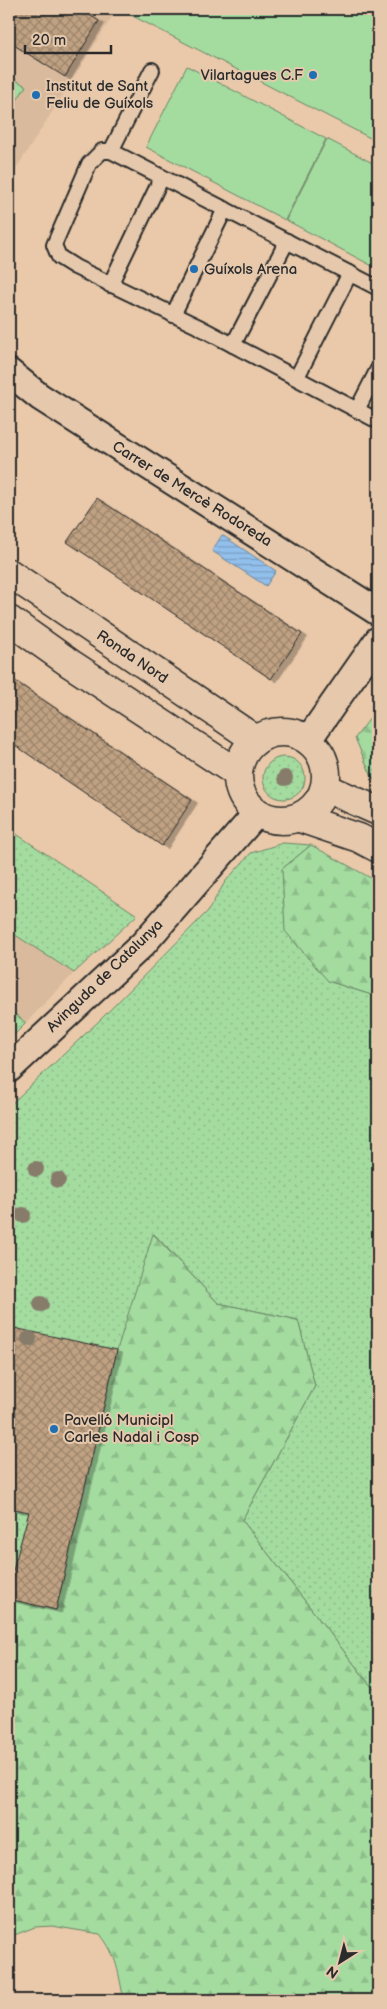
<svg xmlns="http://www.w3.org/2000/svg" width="387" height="2009" font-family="'Balsamiq Sans',sans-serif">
<defs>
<pattern id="grass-dots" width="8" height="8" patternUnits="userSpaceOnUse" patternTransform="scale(1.25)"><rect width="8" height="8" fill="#a4dca0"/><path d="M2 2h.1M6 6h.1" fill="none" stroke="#8dbd8a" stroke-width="1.8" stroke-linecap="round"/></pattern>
<pattern id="forest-firs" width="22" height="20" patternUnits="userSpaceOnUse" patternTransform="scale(1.25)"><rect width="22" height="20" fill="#a4dca0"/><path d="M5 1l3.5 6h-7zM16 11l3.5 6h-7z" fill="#8dbd8a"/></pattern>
<pattern id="water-rules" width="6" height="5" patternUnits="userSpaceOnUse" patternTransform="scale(1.25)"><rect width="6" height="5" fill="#92c0ec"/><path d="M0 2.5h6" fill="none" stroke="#779cbf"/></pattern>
<pattern id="building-cross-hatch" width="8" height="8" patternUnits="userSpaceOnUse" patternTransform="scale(1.25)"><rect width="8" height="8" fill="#c0a283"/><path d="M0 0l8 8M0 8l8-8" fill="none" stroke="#9c846b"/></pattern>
<filter id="shadow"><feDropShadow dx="5.5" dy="3" stdDeviation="0" flood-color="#0004"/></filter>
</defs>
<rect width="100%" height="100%" fill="#e9c9a9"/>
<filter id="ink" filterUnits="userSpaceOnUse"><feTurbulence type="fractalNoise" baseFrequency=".02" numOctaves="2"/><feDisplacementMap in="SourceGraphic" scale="10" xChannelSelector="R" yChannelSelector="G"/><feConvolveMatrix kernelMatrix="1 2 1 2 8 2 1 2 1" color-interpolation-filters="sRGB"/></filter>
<g filter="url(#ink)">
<g fill="#d9ba9c">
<polygon points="9,9 117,9 9,180"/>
<polygon points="9,931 74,973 9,1040"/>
</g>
<g fill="url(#grass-dots)" stroke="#688466">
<circle cx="284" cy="778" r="21"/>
<polygon points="9,829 137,915 74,973 9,931"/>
<polygon points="283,843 311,845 282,869 328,981 378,997 378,1695 242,1520 315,1386 298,1320 218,1303 154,1234 56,1610 9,1599 9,1106 100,1020 208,911 225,882 251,853"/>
<polygon points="9,1009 26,1023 9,1040"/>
</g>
<g fill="url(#forest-firs)" stroke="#688466">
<polygon points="378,708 378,780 372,777 355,738"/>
<polygon points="311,845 378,882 378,997 328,981 285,931 282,869"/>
<path d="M153,1234l65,69 80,17 17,66 -73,134 136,175v305h-254c-6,-27 -6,-43 -24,-66l-48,-8 -17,1 -26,10v-236l2,-8 -2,-5v-89l47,11 61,-260z"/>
</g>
<g fill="#a4dca0" stroke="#688466">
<polygon points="119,9 378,9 378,142"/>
<polygon points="187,66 326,139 285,220 146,147"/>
<polygon points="9,76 26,86 9,113"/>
<polygon points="327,139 378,166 378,269 286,220"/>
</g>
<polygon fill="url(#water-rules)" stroke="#69849f" points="222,535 276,571 266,586 212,551"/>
<g fill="url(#building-cross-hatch)" stroke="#2b2b2b" filter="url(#shadow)">
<polygon points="9,9 80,9 99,21 65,77 9,42"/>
<polygon points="97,498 302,634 271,679 67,542"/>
<polygon points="9,677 192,800 162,846 9,741"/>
<polygon points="9,1327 117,1350 56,1610 9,1599 9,1585 29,1512 9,1508"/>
</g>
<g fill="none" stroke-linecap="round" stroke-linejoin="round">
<defs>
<g id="lane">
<polyline points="111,151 152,70"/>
<polyline points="110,285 162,177"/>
<polyline points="378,288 111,151 102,151 89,164 54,245 59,257 75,267 197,326 378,421"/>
<polyline points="173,315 225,209"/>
<polyline points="233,345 287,241"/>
<polyline points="297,377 350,273"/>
<polyline points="357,410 378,369"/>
</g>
<g id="street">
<polyline points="9,372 40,397 378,612"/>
<polyline points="308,740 378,640"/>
<polyline points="9,1069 143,944 257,813"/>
</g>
<g id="secondary">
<polyline points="9,573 256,740"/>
<polyline points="9,620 71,664 237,773"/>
<circle cx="282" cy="776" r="44"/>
<polyline points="326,788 378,811"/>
<polyline points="300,818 359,838 378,848"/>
</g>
</defs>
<use href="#lane" stroke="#2b2b2b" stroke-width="18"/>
<use href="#street" stroke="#2b2b2b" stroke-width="30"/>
<use href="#secondary" stroke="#2b2b2b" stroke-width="31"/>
<use href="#lane" stroke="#e6c9ad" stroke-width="14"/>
<use href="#street" stroke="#e6c9ad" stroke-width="26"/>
<use href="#secondary" stroke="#e6c9ad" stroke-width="28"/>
</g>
<g fill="#877c6a">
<circle cx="285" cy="778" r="8"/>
<circle cx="36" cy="1169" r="8"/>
<circle cx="58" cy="1180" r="8"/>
<circle cx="23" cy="1215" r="8"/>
<circle cx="41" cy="1304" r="8"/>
<circle cx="29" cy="1339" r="8"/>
</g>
</g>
<g fill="#1f6fb2" stroke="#e6c9ad" stroke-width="2">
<circle cx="313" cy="75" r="5"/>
<circle cx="36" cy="95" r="5"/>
<circle cx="194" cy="269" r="5"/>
<circle cx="54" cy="1429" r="5"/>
</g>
<g text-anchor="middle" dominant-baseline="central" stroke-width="4" stroke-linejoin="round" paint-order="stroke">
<g font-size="15" fill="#2b2b2b" stroke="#e6c9ad" text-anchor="start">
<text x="303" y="75" text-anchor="end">Vilartagues C.F</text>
<text x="46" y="86">Institut de Sant<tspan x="46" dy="17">Feliu de Guíxols</tspan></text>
<text x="204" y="269">Guíxols Arena</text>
<text x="64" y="1420">Pavelló Municipl<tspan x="64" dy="17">Carles Nadal i Cosp</tspan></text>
</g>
<g font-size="15" fill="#2b2b2b" stroke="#e6c9ad">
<text transform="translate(192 494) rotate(32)">Carrer de Mercè Rodoreda</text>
<text transform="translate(132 657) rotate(34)">Ronda Nord</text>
<text transform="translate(105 976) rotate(-44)">Avinguda de Catalunya</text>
</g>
</g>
<rect width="387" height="2009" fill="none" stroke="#e6c9ad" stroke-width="30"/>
<rect x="15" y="15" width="357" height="1979" fill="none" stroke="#2b2b2b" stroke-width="2" filter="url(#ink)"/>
<g transform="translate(340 1962) rotate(216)" stroke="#e6c9ad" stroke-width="4" paint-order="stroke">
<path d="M0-4L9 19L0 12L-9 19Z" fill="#2b2b2b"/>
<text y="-8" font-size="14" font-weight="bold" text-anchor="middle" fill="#2b2b2b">N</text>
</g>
<path d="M25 45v8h86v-8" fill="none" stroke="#2b2b2b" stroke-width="2.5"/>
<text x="32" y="45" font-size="15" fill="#2b2b2b" stroke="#e6c9ad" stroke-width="4" paint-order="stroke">20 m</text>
</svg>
